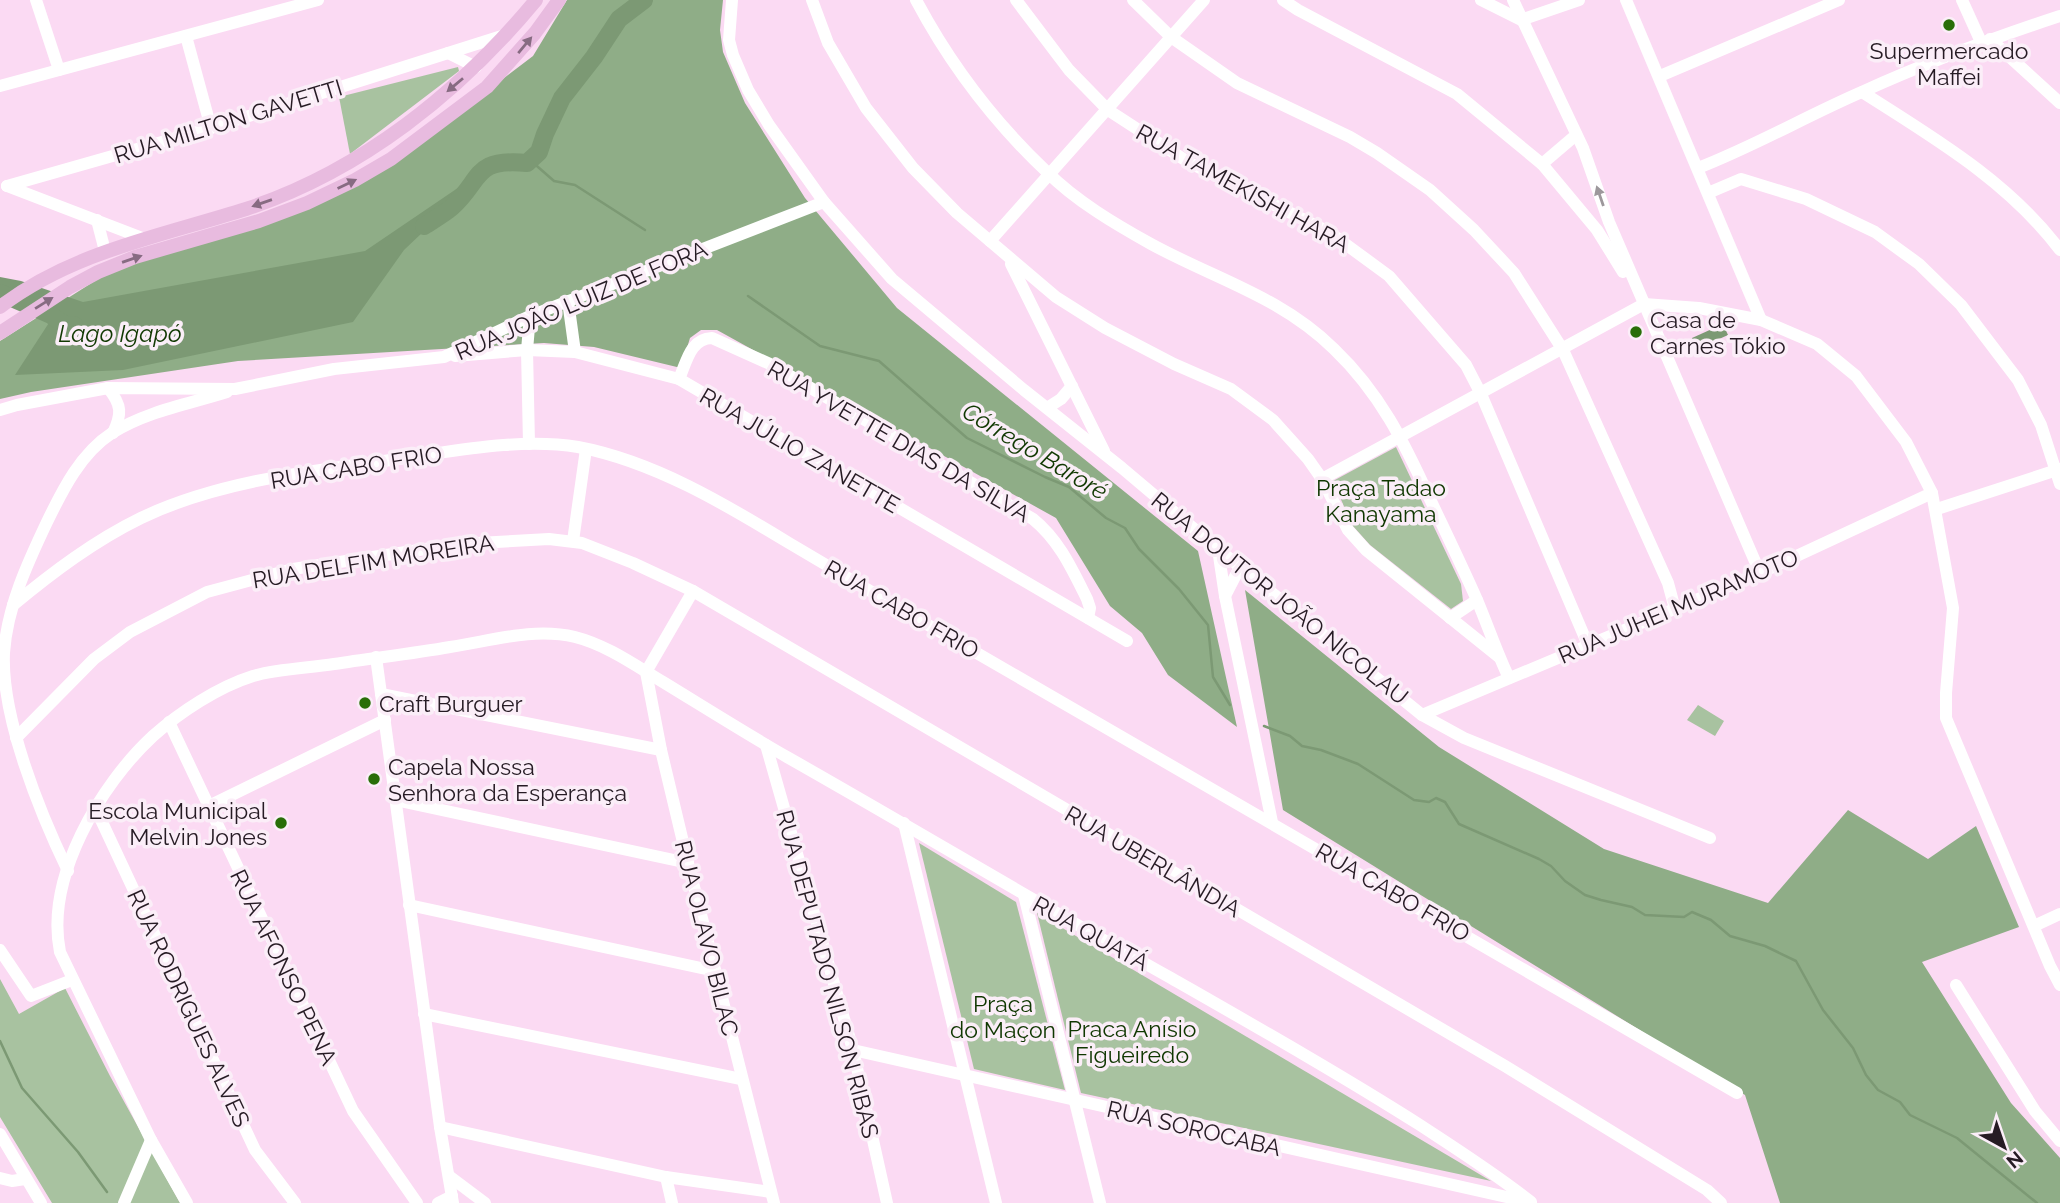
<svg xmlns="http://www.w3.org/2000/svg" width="2060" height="1203" font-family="Raleway,sans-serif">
<rect width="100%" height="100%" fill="#fbdaf3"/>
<g fill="#a8c2a0">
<polygon points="458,67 459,71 350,154 339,97"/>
<polygon points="1396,447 1461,584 1463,601 1451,609 1370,545 1352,525 1333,481"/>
<polygon points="1698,705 1724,721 1715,736 1687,720"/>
<polygon points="919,843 1016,902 1065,1090 974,1069"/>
<polygon points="1037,913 1491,1181 1081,1093"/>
<polygon points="0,979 19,1014 65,988 110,1076 180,1203 52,1203 0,1117"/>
</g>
<g fill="#8fad87">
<polygon points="567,0 723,0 720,30 723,52 745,103 805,198 897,308 1198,551 1237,727 1168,675 1142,633 1110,606 1056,518 717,330 701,330 690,338 681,368 594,347 544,343 238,361 31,392 0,399 0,341 109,272 260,223 426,137 533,56"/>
<polygon points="1245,590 1439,747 1604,849 1768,903 1848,810 1928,859 1976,826 2019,927 1922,962 2011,1103 2060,1158 2060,1203 1780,1203 1745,1095 1283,810"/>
</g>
<g fill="#7c9974">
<polygon points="499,160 404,250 353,322 123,370 15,375 56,312 0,297 0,277 21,281 83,302 365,251"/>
<polygon points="1723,324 1728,335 1697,349 1692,338"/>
</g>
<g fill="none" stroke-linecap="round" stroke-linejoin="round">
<g stroke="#7c9974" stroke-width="2.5">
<polyline points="530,160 554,181 575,185 645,230"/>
<polyline points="748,296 820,346 879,361 967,438 1045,477 1069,487 1106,518 1125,528 1139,549 1179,589 1208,625 1213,677 1230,705"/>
<polyline points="1264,726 1290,736 1302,746 1321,750 1358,764 1414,800 1429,802 1436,798 1445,802 1459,824 1539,859 1551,866 1565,881 1585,895 1601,900 1632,907 1645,915 1684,917 1692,912 1711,920 1730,936 1765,946 1796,961 1823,1010 1853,1048 1866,1075 1878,1090 1900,1102 1910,1115 1957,1138 2037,1203"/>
<polyline points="0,1041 22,1088 78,1152 107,1192"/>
</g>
<g stroke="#7c9974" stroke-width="18">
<path d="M424,226c9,-6 20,-12 28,-19 31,-28 20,-49 75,-44l12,-11 6,-18 17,-36 32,-41 25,-38 25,-19"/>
<polyline points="0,293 51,315 66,326 74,325"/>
</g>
<g stroke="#fff" stroke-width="12">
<polyline points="36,0 59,70"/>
<polyline points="732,0 729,40 733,55 748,90 769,125 824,202 892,279 1024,390 1122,468 1218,549 1422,715 1464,738 1710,838"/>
<polyline points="812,0 828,43 866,108 913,168 957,213 1056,297 1105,328 1174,364 1231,389 1273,420 1308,459 1322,479 1348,530 1366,550 1499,657"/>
<path d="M916,0c34,64 78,122 131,172 29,29 68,52 104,72 64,35 129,52 183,105 46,44 70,93 96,150 16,34 32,67 47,101 11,26 20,53 32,78"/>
<polyline points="1016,0 1069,70 1108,110 1188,162 1329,232 1389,276 1466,365 1481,394 1588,645"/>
<polyline points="1133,0 1171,37 1237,83 1350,137 1377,153 1430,190 1474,230 1514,273 1563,350 1668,583 1675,609"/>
<polyline points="1283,0 1298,10 1457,94 1542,164 1597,230 1623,272"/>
<polyline points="1481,0 1521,20 1579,0"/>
<polyline points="1513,0 1583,148 1609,222 1760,573"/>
<polyline points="1626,0 1761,320"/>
<polyline points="1962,0 1981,42"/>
<polyline points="186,36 211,128"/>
<polyline points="1990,39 2060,103"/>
<polyline points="448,53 476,67"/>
<polyline points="1660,76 1839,0"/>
<polyline points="0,86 318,0"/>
<path d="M1862,92c72,46 146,89 198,158"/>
<polyline points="1542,164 1576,135"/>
<path d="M1698,168c57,-22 110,-53 166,-77 64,-29 129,-53 196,-75"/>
<polyline points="7,186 211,128 505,35"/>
<polyline points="7,186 145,239"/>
<polyline points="1708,193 1741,179 1806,199 1875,232 1919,264 1961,305 2018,380 2041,425 2060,484"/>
<polyline points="97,220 105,251"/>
<polyline points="990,241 1204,0"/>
<polyline points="1011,264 1104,451"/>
<polyline points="568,301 575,352"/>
<polyline points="1644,304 1699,308 1761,320 1817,344 1856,376 1906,442 1932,493 1953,608 1946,693 1946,718 2050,966 2060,985"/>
<polyline points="455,356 527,350 575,352 679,379 1127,641"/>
<path d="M679,379c8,-18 11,-40 33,-41l58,26 263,155c26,21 39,50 54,80l3,9 -2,10"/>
<path d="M108,388c14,17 14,26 5,45"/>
<polyline points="1047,408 1061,399 1072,386"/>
<polyline points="0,410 17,405 108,388 235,389 334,369 444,357 530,316 824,202"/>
<polyline points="529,444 527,350 530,316"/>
<polyline points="1322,479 1644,304"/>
<polyline points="1937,509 2060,469"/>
<polyline points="573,541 586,449"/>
<polyline points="1218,549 1225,596 1272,822"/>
<polyline points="1225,596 1240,567"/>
<path d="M13,605c40,-33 81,-64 128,-87 79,-38 178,-48 264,-60 56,-8 117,-20 173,-11 75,14 147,57 211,96 56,33 111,66 167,98 260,152 522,300 781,452"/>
<polyline points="1450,618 1477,600"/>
<polyline points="376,657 440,1127 453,1203"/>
<polyline points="646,672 661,750 688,863 774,1203"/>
<polyline points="646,672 693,591"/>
<polyline points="381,694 661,750"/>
<polyline points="1422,715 1760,573 1932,493"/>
<polyline points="169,722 353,1111 417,1203"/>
<polyline points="16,738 94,659 130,632 207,592 293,569 459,544 549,539 582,543 633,563 693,591 1505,1066 1707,1190 1721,1203"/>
<polyline points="766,745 853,1050 887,1203"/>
<polyline points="395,800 688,863"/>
<polyline points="95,807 255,1150 295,1203"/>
<polyline points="207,807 385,720"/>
<polyline points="904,823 996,1203"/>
<path d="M68,871c-28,-58 -67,-154 -64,-218 3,-46 24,-91 43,-131 16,-33 34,-69 65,-89 35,-22 77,-29 115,-41"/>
<polyline points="1024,895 1100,1203"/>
<polyline points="409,905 715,971"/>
<polyline points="2034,926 2060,914"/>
<polyline points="0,950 31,996 72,980"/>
<polyline points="1956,985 2035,1111 2060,1141"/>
<polyline points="424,1014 741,1079"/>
<polyline points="853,1050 1529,1202"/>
<polyline points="440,1127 666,1177 771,1192"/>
<polyline points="0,1134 41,1203"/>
<polyline points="449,1176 485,1203"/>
<polyline points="666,1177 672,1203"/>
<polyline points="0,1178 12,1181 25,1179"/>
<polyline points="124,1203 151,1140"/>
<path d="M187,1203l-36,-63 -91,-188c-15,-74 40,-167 93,-216 27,-24 65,-49 100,-60 23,-7 56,-8 81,-12 38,-6 77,-10 116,-17 41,-6 83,-20 125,-10 32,8 61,29 88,45 41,25 82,51 124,75 129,73 255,149 384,221 84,48 167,95 249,147 38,25 76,49 111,77"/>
<polyline points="438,1203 452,1196"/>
</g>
<g stroke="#e8bbdf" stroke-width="14">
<path d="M0,307c72,-55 161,-71 246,-98 115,-38 213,-116 290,-209"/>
<polyline points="0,333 70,287 98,272 135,257 259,221 307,203 355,180 391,159 487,87 535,33 559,0"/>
</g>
</g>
<defs><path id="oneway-solid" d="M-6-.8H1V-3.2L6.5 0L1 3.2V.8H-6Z" transform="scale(1.75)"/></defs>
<g fill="#876b82">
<use href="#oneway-solid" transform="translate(525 45) rotate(-50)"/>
<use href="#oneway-solid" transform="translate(455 85) rotate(140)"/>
<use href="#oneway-solid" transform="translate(347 184) rotate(-26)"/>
<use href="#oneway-solid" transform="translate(262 203) rotate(161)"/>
<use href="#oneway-solid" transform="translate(132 259) rotate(-19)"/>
<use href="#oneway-solid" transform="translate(44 303) rotate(-32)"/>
</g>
<use fill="#9d989c" href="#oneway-solid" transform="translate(1600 196) rotate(-109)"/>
<g fill="#296e08" stroke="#fbeef8" stroke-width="2.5">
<circle cx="1949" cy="25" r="7"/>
<circle cx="1636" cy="332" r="7"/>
<circle cx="365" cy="703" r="7"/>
<circle cx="374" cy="779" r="7"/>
<circle cx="281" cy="823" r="7"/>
</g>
<g text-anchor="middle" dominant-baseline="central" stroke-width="7" stroke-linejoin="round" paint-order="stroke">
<g font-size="23" fill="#261b24" stroke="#fbeef8" text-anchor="start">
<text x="1949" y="50" text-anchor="middle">Supermercado<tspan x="1949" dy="26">Maffei</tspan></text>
<text x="1650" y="319">Casa de<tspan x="1650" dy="26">Carnes Tókio</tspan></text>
<text x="379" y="703">Craft Burguer</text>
<text x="388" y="766">Capela Nossa<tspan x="388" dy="26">Senhora da Esperança</tspan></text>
<text x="267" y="810" text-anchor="end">Escola Municipal<tspan x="267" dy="26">Melvin Jones</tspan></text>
</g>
<g font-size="23" fill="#261b24" stroke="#fbeef8">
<text transform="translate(228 121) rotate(-17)">RUA MILTON GAVETTI</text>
<text transform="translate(1243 188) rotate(29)">RUA TAMEKISHI HARA</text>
<text transform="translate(581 300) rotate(-23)">RUA JOÃO LUIZ DE FORA</text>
<text transform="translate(899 441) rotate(30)">RUA YVETTE DIAS DA SILVA</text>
<text transform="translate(800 450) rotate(30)">RUA JÚLIO ZANETTE</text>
<text transform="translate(356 467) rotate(-9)">RUA CABO FRIO</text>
<text transform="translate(373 561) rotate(-9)">RUA DELFIM MOREIRA</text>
<text transform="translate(1280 598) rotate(39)">RUA DOUTOR JOÃO NICOLAU</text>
<text transform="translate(1678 606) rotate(-23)">RUA JUHEI MURAMOTO</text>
<text transform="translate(902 609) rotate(30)">RUA CABO FRIO</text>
<text transform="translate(1153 861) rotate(30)">RUA UBERLÂNDIA</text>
<text transform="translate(1393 892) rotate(30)">RUA CABO FRIO</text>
<text transform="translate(1091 933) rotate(29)">RUA QUATÁ</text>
<text transform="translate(707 938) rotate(76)">RUA OLAVO BILAC</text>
<text transform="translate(284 967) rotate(64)">RUA AFONSO PENA</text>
<text transform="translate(828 974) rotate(75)">RUA DEPUTADO NILSON RIBAS</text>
<text transform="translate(189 1008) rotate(65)">RUA RODRIGUES ALVES</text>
<text transform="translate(1194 1128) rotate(13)">RUA SOROCABA</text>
</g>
<g font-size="23" fill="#0f3700" stroke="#fbeef8">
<text x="1381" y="487">Praça Tadao<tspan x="1381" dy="26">Kanayama</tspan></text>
<text x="1003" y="1003">Praça<tspan x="1003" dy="26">do Maçon</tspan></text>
<text x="1132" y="1028">Praca Anísio<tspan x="1132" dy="26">Figueiredo</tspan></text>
</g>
<g font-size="24" font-style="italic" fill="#113902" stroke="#fbeef8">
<text x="120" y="333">Lago Igapó</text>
<text transform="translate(1035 451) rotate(31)">Córrego Baroré</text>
</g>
</g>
<g transform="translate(2004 1147) rotate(140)" stroke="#fbeef8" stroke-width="5" paint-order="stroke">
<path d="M0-5L12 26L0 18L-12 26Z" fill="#261b24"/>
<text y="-10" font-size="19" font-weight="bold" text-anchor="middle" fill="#261b24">N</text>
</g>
</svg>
